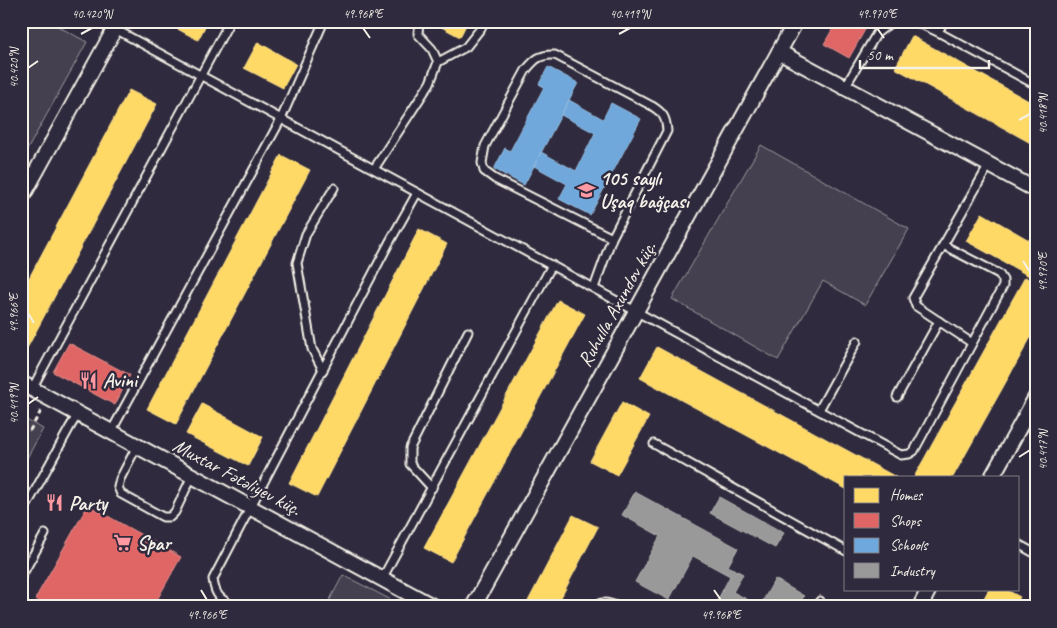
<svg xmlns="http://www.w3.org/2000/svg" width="1057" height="628" font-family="Caveat,sans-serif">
<rect width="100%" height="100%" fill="#2f2a3d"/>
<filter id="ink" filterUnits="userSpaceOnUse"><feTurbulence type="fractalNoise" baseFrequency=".02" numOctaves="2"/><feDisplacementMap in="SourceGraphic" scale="10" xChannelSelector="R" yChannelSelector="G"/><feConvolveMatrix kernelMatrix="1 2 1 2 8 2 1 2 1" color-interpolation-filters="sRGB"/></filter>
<g filter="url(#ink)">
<g fill="#454050" stroke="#9c989c">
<polygon points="21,21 48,21 87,42 21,161"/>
<path d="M712,21h49c-20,10 -28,11 -49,0z"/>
<polygon points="761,145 909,229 865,305 823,281 778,360 672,299"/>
<polygon points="21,417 43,429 21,469"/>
<polygon points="343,575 405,607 326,607"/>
</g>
<g fill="#ffd966" stroke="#fce08d">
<polygon points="175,21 208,21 198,40 172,26"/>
<polygon points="435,21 468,21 460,37 434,23"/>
<polygon points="912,36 1036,105 1036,146 895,68"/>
<polygon points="258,42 296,64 283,88 244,68"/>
<polygon points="129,90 157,104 23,356 21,355 21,293"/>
<polygon points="281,155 310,170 176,424 147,409"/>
<polygon points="982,213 1036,244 1036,264 1029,276 966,241"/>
<polygon points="419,229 447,244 317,497 289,483"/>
<polygon points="1025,277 1036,283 1036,328 953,477 914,477"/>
<polygon points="558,300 585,314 451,562 424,548"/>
<polygon points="657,347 896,477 846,477 846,489 640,378"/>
<polygon points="622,402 649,417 617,475 590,461"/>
<polygon points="202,404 263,437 248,466 186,434"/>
<polygon points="573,515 598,527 556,607 525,607"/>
<polygon points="989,589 1005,589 1020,597 1014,607 979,607"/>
</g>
<g fill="#e06666" stroke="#e6908d">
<polygon points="837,21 870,21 849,58 824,44"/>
<polygon points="69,343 130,375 115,405 53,372"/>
<polygon points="88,505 181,557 153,607 49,607 35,599"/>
</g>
<g fill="#6fa8dc" stroke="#97bee0">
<polygon points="548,67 578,83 524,185 494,169 505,148 510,151 544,87 539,84"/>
<polygon points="569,100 603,119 611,103 641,119 590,215 559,199 567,184 534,166 541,152 576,171 595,133 561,115"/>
</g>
<g fill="#999" stroke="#b4b3b1">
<polygon points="635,492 738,548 728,566 743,574 733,592 760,606 775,579 804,596 798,607 714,607 730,576 693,556 669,600 635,582 660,536 622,515"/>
<polygon points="719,497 784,533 775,548 710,513"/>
</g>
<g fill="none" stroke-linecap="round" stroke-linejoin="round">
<defs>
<g id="lane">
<polyline points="914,21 938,32 1036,85"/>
<polyline points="1032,21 1036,23"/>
<polyline points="115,29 901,455 909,454 914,451 1003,286 1003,280 999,274 943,245"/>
<polyline points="938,32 944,21"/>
<polyline points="438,62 466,47 481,28 485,21"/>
<polyline points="845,87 877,33 890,23 896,21"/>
<polyline points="374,169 430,83 438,62 432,49 418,34 419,21"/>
<path d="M594,288l18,-50 55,-107c-1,-14 -4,-18 -15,-25l-97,-51c-15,-1 -20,4 -29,15l-41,76 -3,17 2,8 11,8 117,59"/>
<polyline points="972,343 916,306 913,298 989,165"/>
<polyline points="323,370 312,349 297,263 306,234 334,188"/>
<polyline points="32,389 230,21"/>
<polyline points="897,397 939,321"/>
<polyline points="819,410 857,341"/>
<polyline points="111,432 281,119 324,21"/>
<polyline points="654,444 846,551"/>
<polyline points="137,446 120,479 118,487 121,494 163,517 170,517 175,512 192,476"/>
<polyline points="432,488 410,464 410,448 468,332"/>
<polyline points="21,516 70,427 78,414"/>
<polyline points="1018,544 1036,554"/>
<polyline points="21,577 45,534"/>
<polyline points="382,579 552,265"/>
<path d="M235,607c-15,-8 -20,-11 -22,-28l176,-336 28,-50"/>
<path d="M594,607c7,-7 16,-4 24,0"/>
<polyline points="817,607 820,601"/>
</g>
<g id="street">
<polyline points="779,52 1036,190"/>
<polyline points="21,199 119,21"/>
<polyline points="21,383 434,607"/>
<polyline points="992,477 1036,397"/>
<polyline points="473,607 796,21"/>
<polyline points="920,607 929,589"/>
</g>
</defs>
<use href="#lane" stroke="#f4f1e8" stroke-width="11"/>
<use href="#street" stroke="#f4f1e8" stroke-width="18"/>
<polyline stroke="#f4f1e8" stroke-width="3" stroke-dasharray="5 4" stroke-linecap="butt" points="21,426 30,430 41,411"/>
<use href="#lane" stroke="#2f2a3d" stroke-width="7"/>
<use href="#street" stroke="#2f2a3d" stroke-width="14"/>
</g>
</g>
<path fill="none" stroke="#f4f1e8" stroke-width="2" d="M363,28l7,10M877,28l7,10M81,34l11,-6M619,34l11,-6M28,68l10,-7M1019,120l11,-6M1023,261l7,11M28,313l6,10M28,404l10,-7M1019,457l11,-7M201,590l6,10M714,590l7,10"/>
<defs>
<symbol id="school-bare" viewBox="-9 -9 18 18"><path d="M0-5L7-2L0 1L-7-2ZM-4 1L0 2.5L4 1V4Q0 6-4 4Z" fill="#ff9aa2" stroke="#2f2a3d" stroke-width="2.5" paint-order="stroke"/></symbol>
<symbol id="restaurant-bare" viewBox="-9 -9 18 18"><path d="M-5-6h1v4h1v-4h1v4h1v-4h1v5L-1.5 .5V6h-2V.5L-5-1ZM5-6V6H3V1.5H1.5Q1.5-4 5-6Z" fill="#ff9aa2" stroke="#2f2a3d" stroke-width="2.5" paint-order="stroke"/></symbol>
<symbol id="supermarket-bare" viewBox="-9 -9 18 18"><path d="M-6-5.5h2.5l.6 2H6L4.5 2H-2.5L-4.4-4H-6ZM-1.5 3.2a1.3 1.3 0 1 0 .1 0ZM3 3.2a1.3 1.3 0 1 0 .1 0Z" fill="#ff9aa2" stroke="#2f2a3d" stroke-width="2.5" paint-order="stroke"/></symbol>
</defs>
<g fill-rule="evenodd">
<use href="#school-bare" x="574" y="178" width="25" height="25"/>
<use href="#restaurant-bare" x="76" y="368" width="25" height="25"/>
<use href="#restaurant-bare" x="42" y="490" width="25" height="25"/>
<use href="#supermarket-bare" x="110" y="530" width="25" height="25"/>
</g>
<g text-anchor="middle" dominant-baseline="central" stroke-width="5" stroke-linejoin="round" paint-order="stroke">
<g font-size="20" font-weight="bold" fill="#f4f1e8" stroke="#2f2a3d" text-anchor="start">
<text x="600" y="178">105 saylı<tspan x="600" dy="23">Uşaq bağçası</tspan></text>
<text x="103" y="380">Avini</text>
<text x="69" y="503">Party</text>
<text x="137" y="543">Spar</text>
</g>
<g font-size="20" fill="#f4f1e8" stroke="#2f2a3d">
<text transform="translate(617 304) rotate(-61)">Ruhulla Axundov küç.</text>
<text transform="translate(237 477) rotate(28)">Muxtar Fətəliyev küç.</text>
</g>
</g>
<rect width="1057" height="628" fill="none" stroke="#2f2a3d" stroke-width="55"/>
<rect x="844" y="476" width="175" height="115" fill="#2f2a3d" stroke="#7e7a81"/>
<rect x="854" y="488" width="25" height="15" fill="#ffd966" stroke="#7e7a81"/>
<text x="890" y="500" font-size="15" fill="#f4f1e8">Homes</text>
<rect x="854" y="513" width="25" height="15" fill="#e06666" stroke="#7e7a81"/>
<text x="890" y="526" font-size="15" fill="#f4f1e8">Shops</text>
<rect x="854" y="538" width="25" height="15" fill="#6fa8dc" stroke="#7e7a81"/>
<text x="890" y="550" font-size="15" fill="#f4f1e8">Schools</text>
<rect x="854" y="563" width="25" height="15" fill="#999999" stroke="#7e7a81"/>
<text x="890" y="576" font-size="15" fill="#f4f1e8">Industry</text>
<path d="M860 60v8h129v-8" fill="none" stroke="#f4f1e8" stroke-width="2.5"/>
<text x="867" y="60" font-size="15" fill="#f4f1e8" stroke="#2f2a3d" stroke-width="4" paint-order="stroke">50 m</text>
<rect x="28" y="28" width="1002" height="572" fill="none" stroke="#f4f1e8" stroke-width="2"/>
<g font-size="12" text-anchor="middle" fill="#f4f1e8">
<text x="92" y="18">40.420°N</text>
<text x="363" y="18">49.968°E</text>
<text x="630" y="18">40.419°N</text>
<text x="877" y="18">49.970°E</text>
<text transform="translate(14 68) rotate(-90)" y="4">40.420°N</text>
<text transform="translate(1043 114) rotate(-90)" y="4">40.418°N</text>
<text transform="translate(1043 272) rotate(-90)" y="4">49.970°E</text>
<text transform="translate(14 313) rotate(-90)" y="4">49.966°E</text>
<text transform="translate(14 404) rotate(-90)" y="4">40.419°N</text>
<text transform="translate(1043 450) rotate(-90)" y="4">40.417°N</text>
<text x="207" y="619">49.966°E</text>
<text x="721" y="619">49.968°E</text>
</g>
</svg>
